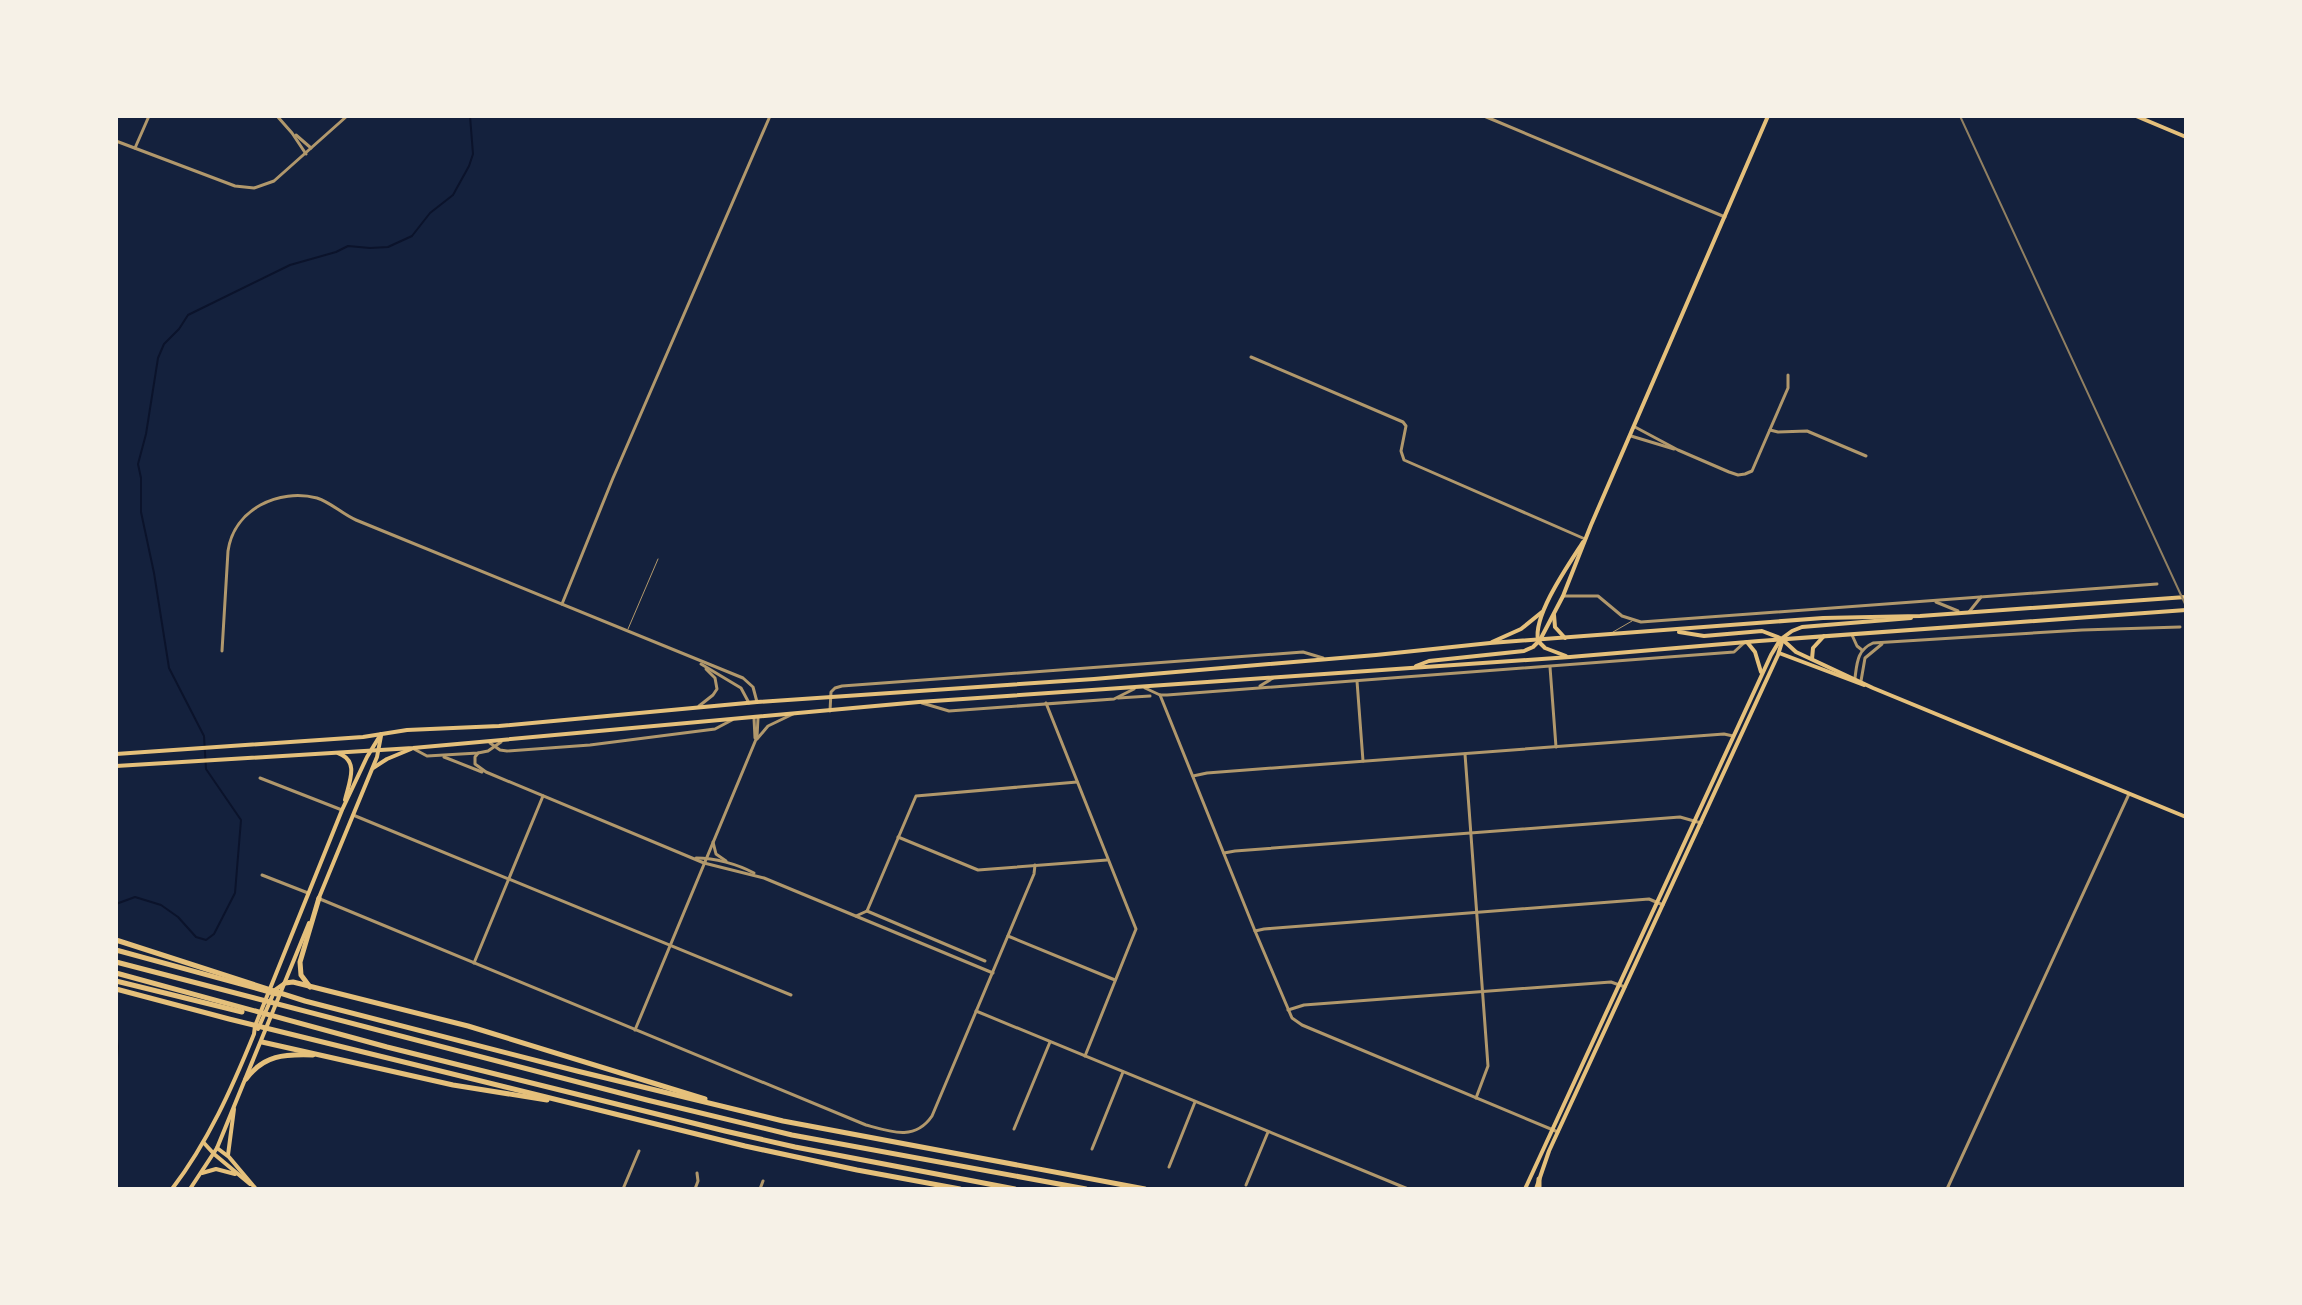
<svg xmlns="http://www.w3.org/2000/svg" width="2302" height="1305" font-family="'Space Grotesk',sans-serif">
<rect width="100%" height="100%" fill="#14213d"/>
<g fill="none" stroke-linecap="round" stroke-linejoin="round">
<g stroke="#0b132b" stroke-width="2">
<polyline points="116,904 135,897 161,905 178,917 196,937 206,940 214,934 235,893 241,820 206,769 204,736 169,668 154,573 141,512 141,478 138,464 146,434 158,358 164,344 179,329 188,315 290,265 336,252 348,246 370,248 388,247 412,236 430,213 453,195 469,166 473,154 470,116"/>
<polyline points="116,1032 118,1047 116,1070"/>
</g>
<g stroke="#b1986c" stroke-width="1">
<polyline points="628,629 658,559"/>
<polyline points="1613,632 1632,621"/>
</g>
<g stroke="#b1986c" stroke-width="3">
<polyline points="277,116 292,133 306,154"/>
<polyline points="1484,116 1725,217"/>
<polyline points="296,135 311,148"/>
<polyline points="116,141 235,186 254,188 274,181 347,116"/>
<polyline points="135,148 149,116"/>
<polyline points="1251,357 1403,422 1406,426 1401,451 1404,460 1585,539"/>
<polyline points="1635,427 1678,450 1729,472 1738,475 1745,474 1752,471 1765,441 1788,388 1788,375"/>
<polyline points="1770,430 1778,432 1807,431 1866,456"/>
<polyline points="1631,436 1674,449"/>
<polyline points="1563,596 1598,596 1622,616 1641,622 2157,584"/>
<polyline points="1936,602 1958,611"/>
<polyline points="562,604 613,478 770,116"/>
<polyline points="1969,612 1981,597"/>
<polyline points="1852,635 1857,646 1862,650"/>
<path d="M222,651l6,-100c6,-42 51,-63 89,-53 15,5 25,16 39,22l387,158 10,9 4,15"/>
<polyline points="701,664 741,688 749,703"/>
<polyline points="1550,667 1556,747"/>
<path d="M1855,678c2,-15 2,-28 18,-35l209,-13 98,-3"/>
<polyline points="1357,681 1363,761"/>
<polyline points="1861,681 1865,658 1882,644"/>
<polyline points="1260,686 1273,678"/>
<polyline points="1145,688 1160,695 1167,695 1734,652 1745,642"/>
<polyline points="1160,695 1255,931 1292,1018 1302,1025 1558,1132"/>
<polyline points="1118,698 1150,696"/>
<polyline points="922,703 949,711 1114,699 1134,689"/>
<polyline points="1046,703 1136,929 1085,1056"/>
<polyline points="699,706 713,695 717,689 715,678 706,669"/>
<polyline points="830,711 831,692 835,688 842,686 1303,652 1323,658"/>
<polyline points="754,718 755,738"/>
<polyline points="757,739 768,726 793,714"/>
<polyline points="490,743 500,750 507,751 590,745 715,729 732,720"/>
<polyline points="414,749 427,756 478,753 488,751 501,742"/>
<polyline points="478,753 475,757 475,764 486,772 704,863 764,878 993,973"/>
<polyline points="1465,754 1488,1066 1476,1098"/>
<polyline points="444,757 482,772"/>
<polyline points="1193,776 1207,773 1724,734 1733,736"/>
<polyline points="260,778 342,810"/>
<polyline points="353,815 791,995"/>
<polyline points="898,837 978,870 1107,860"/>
<polyline points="713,842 716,854 726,861"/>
<polyline points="1224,853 1235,851 1680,817 1701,823"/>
<path d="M696,858c19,0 41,6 58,15"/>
<polyline points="262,875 308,893"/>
<path d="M320,899l546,226c25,7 49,16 66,-9l102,-242 1,-9"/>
<polyline points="867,911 985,961"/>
<polyline points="856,916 867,911 916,796 1077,782"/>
<polyline points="1255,931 1264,929 1649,899 1663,905"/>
<polyline points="1008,936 1115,980"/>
<polyline points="474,963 543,796"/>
<polyline points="1288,1010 1304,1005 1611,982 1625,987"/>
<polyline points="976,1011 1408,1189"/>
<polyline points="635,1030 757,737 758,718"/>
<polyline points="1014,1129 1050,1042"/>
<polyline points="1092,1149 1123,1072"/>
<polyline points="1169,1167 1195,1102"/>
<polyline points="1246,1185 1268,1132"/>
<polyline points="623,1189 639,1151"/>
<polyline points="695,1189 698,1181 697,1173"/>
<polyline points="760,1189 763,1181"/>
<polyline points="1947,1189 2129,794"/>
</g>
<g stroke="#e5c07b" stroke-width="4">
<polyline points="1783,640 1796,652 1873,688 2186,817"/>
<polyline points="1779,653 1864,685"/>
<polyline points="1812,659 1813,648 1824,636"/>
<polyline points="217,1148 229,1157 256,1189"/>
<polyline points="214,1154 250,1184"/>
<polyline points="228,1155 234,1109"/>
<polyline points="202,1173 216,1169 235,1174"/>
</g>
<g stroke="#e5c07b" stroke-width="4">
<polyline points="2136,116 2186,137"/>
<polyline points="1554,615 1555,627 1565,638"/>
<path d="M1538,640c-5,-25 31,-76 45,-98"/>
<polyline points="1540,640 1563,596 1591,525 1768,116"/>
<polyline points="1492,642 1521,629 1542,612"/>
<polyline points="1747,642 1755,652 1761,672"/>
<path d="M338,753c22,8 11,29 7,47"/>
<polyline points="373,768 387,759 411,749"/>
<polyline points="318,900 377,757 381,736"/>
<polyline points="258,1029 275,990 285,983"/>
<polyline points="204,1143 214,1154"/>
<path d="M172,1189c36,-47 60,-101 82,-155l1,-8 87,-216 25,-53 14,-23"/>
<polyline points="190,1189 217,1148 309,923"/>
<polyline points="1525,1189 1771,655 1780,640"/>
<polyline points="1536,1189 1549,1151 1778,655 1782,642"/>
</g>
<g stroke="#e5c07b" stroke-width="4">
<polyline points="1679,632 1704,636 1762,631 1780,638"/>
<polyline points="1781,639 1792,631 1802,627 1911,618"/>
<polyline points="1539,642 1545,648 1566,656"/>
<polyline points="1416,666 1429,661 1524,651 1533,647 1540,640"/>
<polyline points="116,754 363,737 407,730 499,726 757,702 1094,679 1376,655 1490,643 1823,618 1920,616 2186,597"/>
<polyline points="116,766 413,748 919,702 1570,657 1759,641 2186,610"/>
</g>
<g stroke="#e5c07b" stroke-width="5">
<polyline points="116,940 305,1001 577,1071 783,1121 1145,1189"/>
<polyline points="116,950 277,994"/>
<polyline points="116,962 647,1100 792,1135 1086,1189"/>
<polyline points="116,973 387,1047 725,1131 795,1147 1015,1189"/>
<polyline points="116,981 242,1012"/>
<polyline points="285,983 293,982 468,1026 705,1099"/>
<polyline points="310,987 301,975 300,962 319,898"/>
<polyline points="116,989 229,1019 745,1146 857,1170 960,1189"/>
<polyline points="262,1042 453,1085 547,1100"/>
<path d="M246,1079c18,-24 38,-25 67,-24"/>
<polyline points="1539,1189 1539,1179"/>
</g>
<polyline stroke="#918062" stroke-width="2" points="1960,116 2186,606"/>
</g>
<rect width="2302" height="1305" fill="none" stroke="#f6f1e7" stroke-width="236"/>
</svg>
